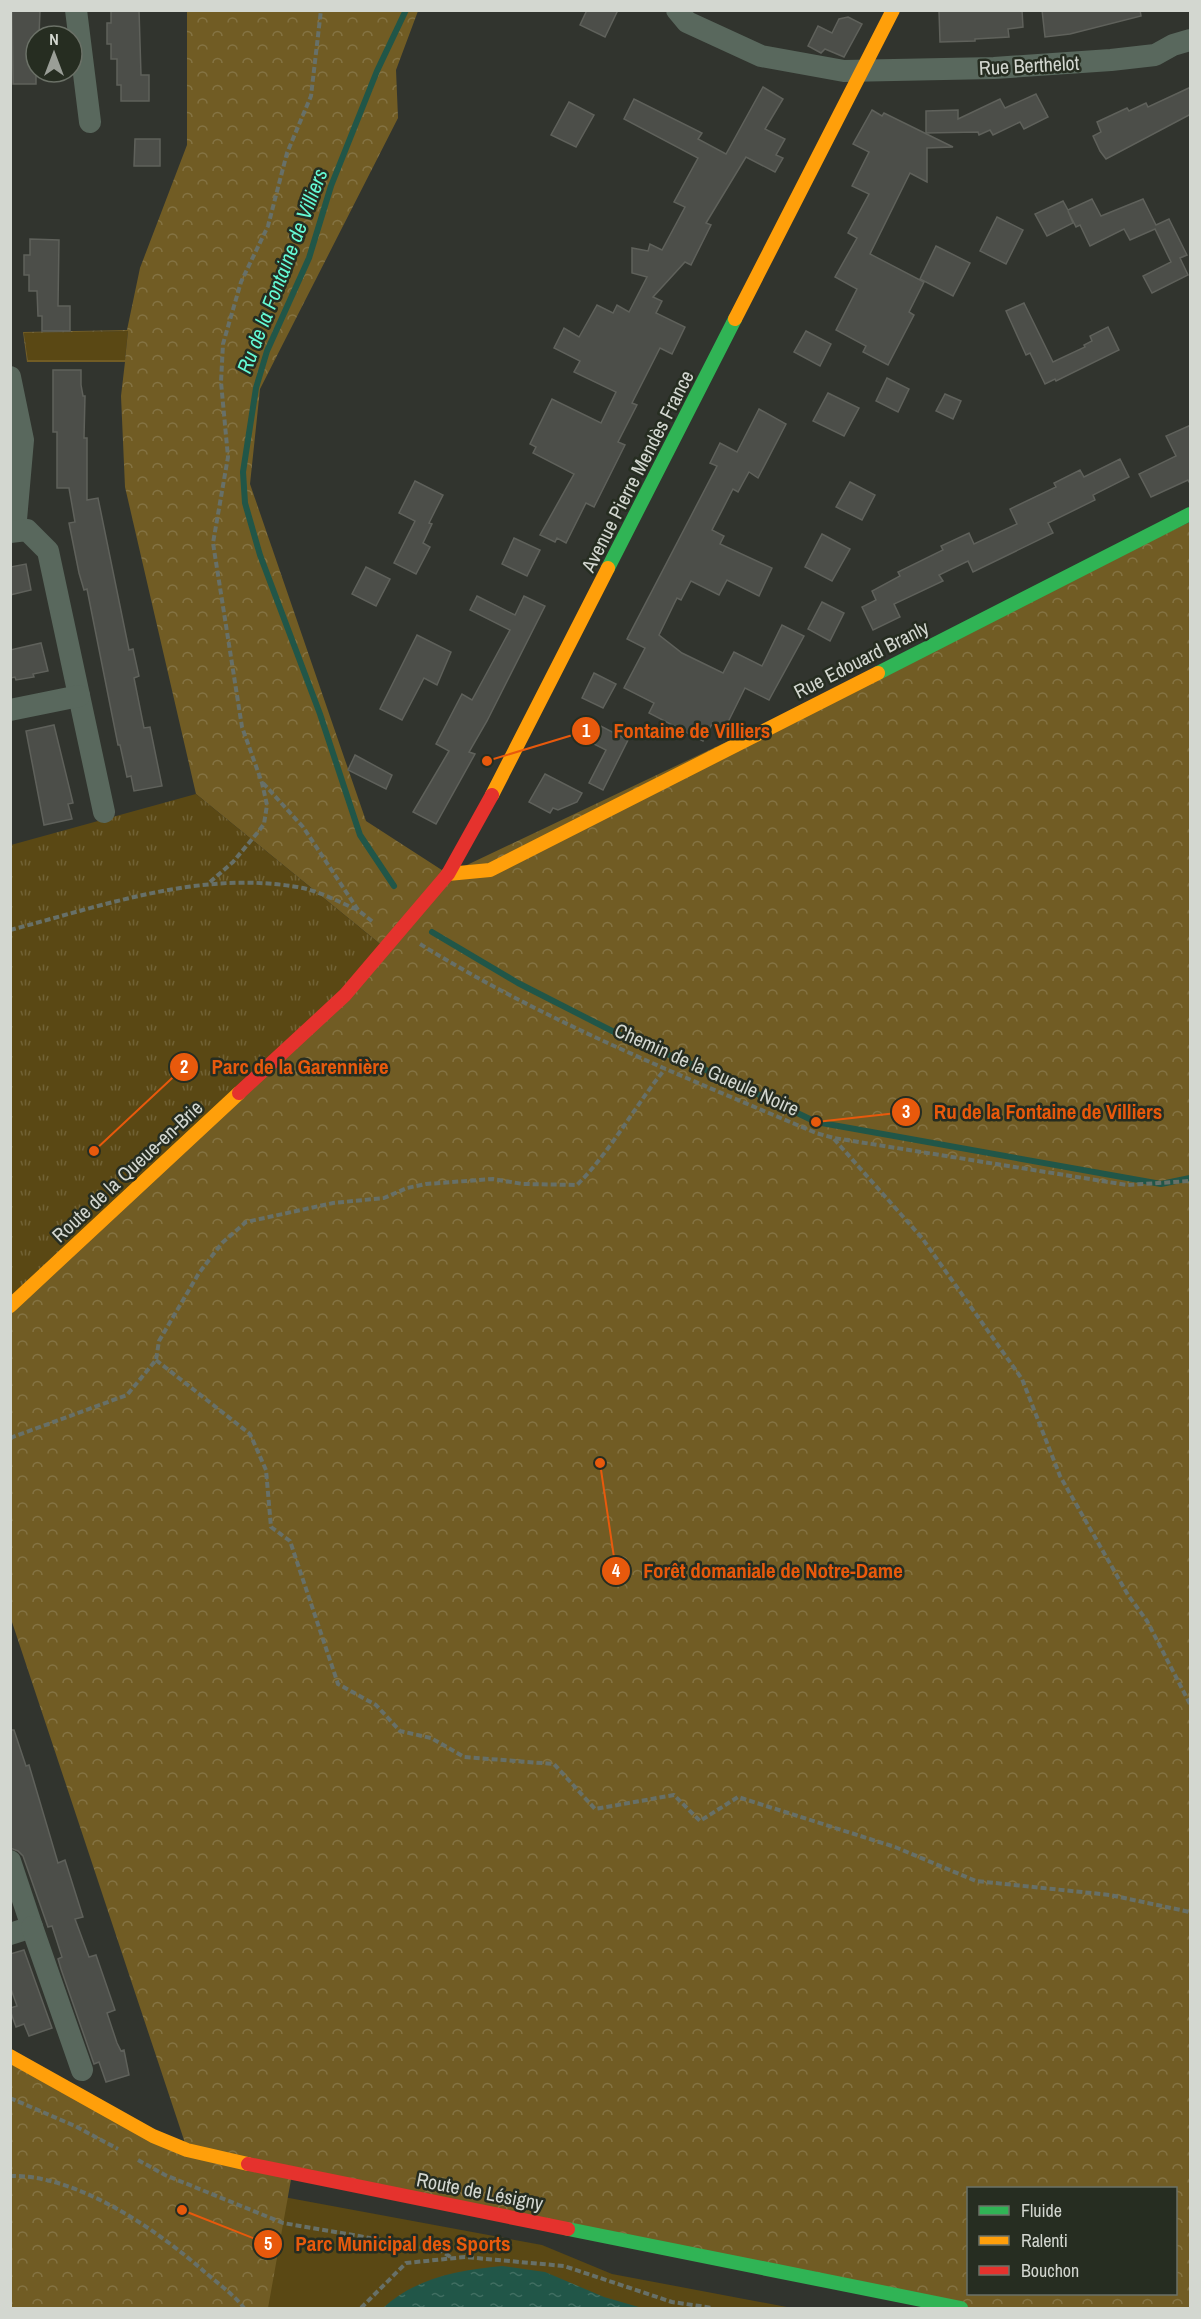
<svg xmlns="http://www.w3.org/2000/svg" width="1201" height="2319" font-family="'Archivo Narrow',sans-serif">
<defs>
<pattern id="forest-crowns" width="20" height="18" patternUnits="userSpaceOnUse" patternTransform="scale(1.5)"><rect width="20" height="18" fill="#715c24"/><path d="M2 6a3 3 0 1 1 6 0M12 15a3 3 0 1 1 6 0" fill="none" stroke="#847343"/></pattern>
<pattern id="park-tufts" width="24" height="20" patternUnits="userSpaceOnUse" patternTransform="scale(1.5)"><rect width="24" height="20" fill="#5a4814"/><path d="M3 7l-1-3M5 7V3M7 7l1-3M15 17l-1-3M17 17v-4M19 17l1-3" fill="none" stroke="#716235"/></pattern>
<pattern id="water-ripples" width="26" height="14" patternUnits="userSpaceOnUse" patternTransform="scale(1.5)"><rect width="26" height="14" fill="#215648"/><path d="M2 4q2-2 4 0t4 0M15 11q2-2 4 0t4 0" fill="none" stroke="#406e61"/></pattern>
</defs>
<rect width="100%" height="100%" fill="#31342e"/>
<g fill="#5a4814">
<polygon points="128,331 125,360 28,360 24,333"/>
<polygon points="10,2090 165,2175 542,2245 612,2274 792,2308 11,2308"/>
</g>
<path fill="url(#forest-crowns)" fill-rule="evenodd" d="M187,11h231l-22,59 2,48 -138,271 -10,95 116,337 82,53 742,-352v1786h-229l-669,-134 -24,134h-257l-1,-252 177,93 -176,-530v-313l374,-358 -189,-154 -71,-307 -4,-91 4,-34h-98l-4,-30 104,-2 13,-62 47,-123zM128,331l-3,29h-97l-4,-27zM968,2188h208v106h-208z"/>
<polygon fill="url(#park-tufts)" points="196,794 385,948 11,1306 11,845"/>
<path fill="url(#water-ripples)" d="M502,2266l43,6 59,25 38,11h-259c32,-30 76,-38 119,-42z"/>
<g fill="none" stroke-linecap="round" stroke-linejoin="round">
<g stroke="#215648" stroke-width="6">
<polyline points="394,886 360,835 320,714 260,555 245,503 243,472 256,388 267,351 309,258 331,186 377,71 406,10"/>
<polyline points="432,932 518,983 618,1034 718,1075 816,1122 1161,1184 1190,1178"/>
</g>
</g>
<g fill="#4c4e49" stroke="#5f615b" stroke-width="1.5">
<polygon points="12,10 40,10 39,36 36,36 36,84 13,84"/>
<polygon points="111,10 139,10 141,75 149,75 149,101 121,101 121,85 117,85 117,59 111,59 111,44 107,44 107,23 111,23"/>
<polygon points="587,10 618,10 605,37 580,25"/>
<polygon points="1022,10 1023,27 1008,29 1009,37 975,39 975,41 940,42 939,11"/>
<polygon points="1042,10 1140,10 1141,16 1070,34 1045,37"/>
<polygon points="848,17 862,24 844,57 825,49 821,53 808,46 818,26 832,33 839,19"/>
<polygon points="763,87 783,99 765,129 785,139 776,155 783,158 775,172 746,157 706,223 711,225 691,265 685,262 653,297 662,301 656,313 685,327 672,354 660,348 632,403 637,405 618,442 625,445 594,507 586,503 566,543 557,538 555,542 540,535 574,474 533,453 536,447 530,444 552,399 601,423 616,392 574,372 580,361 554,348 564,328 579,337 597,305 613,313 617,305 629,312 647,277 632,273 632,248 648,251 650,244 662,250 685,207 674,202 698,158 624,119 634,99 702,133 698,139 726,154"/>
<polygon points="1191,87 1191,114 1106,159 1100,151 1093,136 1101,132 1097,122 1127,108 1129,111 1146,103 1148,107"/>
<polygon points="1036,94 1048,117 1024,129 1020,122 993,135 990,130 979,135 978,132 926,133 926,111 958,110 958,119 1000,99 1005,108"/>
<polygon points="569,102 594,115 576,147 551,135"/>
<polygon points="872,110 882,116 884,113 953,147 927,148 927,182 910,173 870,254 924,282 909,312 914,315 888,365 863,352 866,346 836,330 857,289 835,277 857,238 848,233 869,194 852,186 869,152 853,144"/>
<polygon points="135,139 160,139 160,166 134,166"/>
<polygon points="1092,199 1101,216 1143,199 1156,225 1169,219 1187,255 1180,258 1188,275 1152,293 1143,276 1171,262 1155,229 1130,240 1124,229 1090,246 1080,225 1076,227 1068,211 1073,223 1047,236 1035,214 1063,201 1068,210"/>
<polygon points="997,217 1023,230 1006,264 980,251"/>
<polygon points="30,239 59,240 58,306 70,306 70,331 42,331 42,316 38,316 37,291 29,291 29,275 24,275 24,255 30,255"/>
<polygon points="936,246 970,263 953,296 920,279"/>
<polygon points="1024,303 1053,362 1085,347 1084,345 1092,341 1090,336 1108,327 1119,350 1056,381 1055,379 1045,384 1030,353 1026,355 1006,311"/>
<polygon points="806,331 831,344 820,366 794,352"/>
<polygon points="53,370 81,370 81,385 83,396 85,396 84,438 87,438 87,500 98,498 129,650 133,649 139,676 134,678 144,728 150,727 162,786 134,791 131,776 127,777 120,745 118,745 87,589 84,590 79,573 69,523 75,522 69,488 57,488 57,432 53,432"/>
<polygon points="887,378 909,389 898,412 876,401"/>
<polygon points="828,393 859,408 844,436 813,421"/>
<polygon points="945,394 961,401 953,419 936,411"/>
<polygon points="759,409 786,424 758,478 749,472 738,492 733,489 712,530 724,536 720,544 772,568 759,596 727,580 719,595 691,581 681,600 677,598 659,635 682,653 723,673 734,652 762,666 782,625 804,636 769,700 745,688 725,728 713,722 703,741 649,713 654,703 624,688 645,648 627,639 717,466 710,463 720,443 737,452"/>
<polygon points="1191,425 1191,485 1188,480 1151,497 1139,474 1176,456 1166,436"/>
<polygon points="1120,459 1129,477 1093,495 1095,500 1048,523 1053,533 973,572 968,561 939,575 943,581 894,604 900,617 873,630 862,607 876,600 872,591 900,576 898,572 943,550 941,546 969,533 974,544 1017,524 1010,509 1056,487 1054,483 1080,470 1084,477"/>
<polygon points="415,481 443,495 429,523 432,524 423,543 430,547 416,574 394,563 415,521 399,513"/>
<polygon points="850,482 875,495 862,520 836,507"/>
<polygon points="822,534 850,549 832,581 805,567"/>
<polygon points="514,538 540,550 527,576 502,564"/>
<polygon points="26,564 31,590 10,595 10,567"/>
<polygon points="366,567 390,579 376,606 352,594"/>
<polygon points="477,596 515,615 524,596 545,606 487,721 469,752 475,754 436,824 413,812 449,751 436,744 462,694 472,700 510,630 470,610"/>
<polygon points="822,602 844,613 830,641 808,629"/>
<polygon points="417,635 451,652 437,685 424,678 402,720 380,709"/>
<polygon points="41,643 48,671 33,674 34,677 16,680 15,677 10,678 10,650"/>
<polygon points="594,673 616,684 603,708 582,698"/>
<polygon points="585,718 628,740 603,790 589,783 606,750 576,735"/>
<polygon points="54,725 73,803 68,804 72,819 44,825 26,731"/>
<polygon points="355,755 392,775 386,789 348,770"/>
<polygon points="545,774 582,793 577,802 558,810 553,808 550,813 529,802"/>
<polygon points="10,1730 14,1730 26,1766 29,1765 58,1863 65,1860 83,1917 75,1919 89,1957 96,1955 115,2010 107,2013 117,2043 121,2051 124,2050 129,2075 106,2082 99,2062 94,2064 61,1969 58,1959 62,1957 52,1926 48,1927 23,1856 18,1851 10,1848"/>
<polygon points="24,1950 52,2028 29,2036 24,2024 16,2027 10,2010 10,2008 17,2006 10,1986 10,1954"/>
</g>
<g fill="none" stroke-linecap="round" stroke-linejoin="round">
<g stroke="#677068" stroke-width="4" stroke-dasharray="6 3" stroke-linecap="butt">
<polyline points="263,783 303,827 358,910 373,922"/>
<polyline points="210,882 233,862 258,832 264,824 267,805 262,783 242,727 213,543 228,457 221,382 223,344 241,282 268,226 287,153 311,96 321,10"/>
<path d="M10,930c96,-25 193,-61 293,-42 18,4 38,15 55,22"/>
<path d="M420,944c124,77 262,132 396,189l18,5 293,47 63,-4"/>
<polyline points="834,1139 922,1238 1022,1379 1060,1476 1128,1595 1147,1621 1190,1704"/>
<polyline points="156,1360 250,1434 266,1470 271,1527 290,1541 338,1684 376,1705 400,1731 431,1738 464,1757 554,1764 595,1809 674,1795 700,1821 738,1797 895,1847 976,1881 1110,1895 1190,1912"/>
<path d="M10,1438l117,-43 29,-35 3,-19 40,-68 23,-30 24,-21 87,-19 51,-5 23,-10 19,-4 67,-5 30,5 54,1c34,-34 57,-78 88,-116"/>
<polyline points="10,2098 75,2126 118,2149"/>
<polyline points="138,2160 165,2175 283,2223 440,2250 452,2258"/>
<path d="M10,2176c67,-2 149,55 197,98 13,11 27,21 37,34"/>
<polyline points="361,2308 406,2263 465,2257 564,2266 672,2302 713,2308"/>
</g>
<g stroke="#59685d" stroke-width="22">
<polyline points="76,10 90,122"/>
<polyline points="677,10 687,22 761,56 844,71 994,68 1111,60 1155,55 1173,45 1190,40"/>
<polyline points="10,377 23,440 15,531"/>
<polyline points="10,532 27,530 48,551 104,812"/>
<polyline points="10,710 79,696"/>
<polyline points="10,1861 32,1927 10,1934"/>
<polyline points="32,1927 82,2070"/>
</g>
<g stroke="#30b455" stroke-width="14">
<polyline points="608,568 735,319"/>
<polyline points="878,673 1190,514"/>
<polyline points="568,2229 961,2308"/>
</g>
<g stroke="#ff9f0a" stroke-width="14">
<polyline points="735,319 893,10"/>
<polyline points="492,795 608,568"/>
<polyline points="448,874 490,870 878,673"/>
<polyline points="10,1306 239,1093"/>
<polyline points="10,2056 153,2136 187,2150 248,2164"/>
</g>
<g stroke="#e5322d" stroke-width="14">
<polyline points="239,1093 345,995 448,874 492,795"/>
<polyline points="248,2164 568,2229"/>
</g>
</g>
<g text-anchor="middle" dominant-baseline="central" stroke-width="5" stroke-linejoin="round" paint-order="stroke">
<g font-size="20" fill="#d3d7d0" stroke="#262d21">
<text transform="translate(1029 65) rotate(-3)">Rue Berthelot</text>
<text transform="translate(637 471) rotate(-63)">Avenue Pierre Mendès France</text>
<text transform="translate(861 659) rotate(-27)">Rue Edouard Branly</text>
<text transform="translate(707 1069) rotate(24)">Chemin de la Gueule Noire</text>
<text transform="translate(127 1171) rotate(-43)">Route de la Queue-en-Brie</text>
<text transform="translate(480 2191) rotate(11)">Route de Lésigny</text>
</g>
<g font-size="21" font-style="italic" fill="#64fad5" stroke="#262d21">
<text transform="translate(282 271) rotate(-69)">Ru de la Fontaine de Villiers</text>
</g>
</g>
<path fill="none" stroke="#e8590c" stroke-width="2" d="M487 761L586 731M94 1151L184 1067M816 1122L906 1112M600 1463L616 1571M182 2210L268 2244"/>
<g fill="#e8590c" stroke="#262d21" stroke-width="2">
<circle cx="487" cy="761" r="6"/>
<circle cx="94" cy="1151" r="6"/>
<circle cx="816" cy="1122" r="6"/>
<circle cx="600" cy="1463" r="6"/>
<circle cx="182" cy="2210" r="6"/>
<circle cx="586" cy="731" r="15"/>
<circle cx="184" cy="1067" r="15"/>
<circle cx="906" cy="1112" r="15"/>
<circle cx="616" cy="1571" r="15"/>
<circle cx="268" cy="2244" r="15"/>
</g>
<g font-size="18" text-anchor="middle" font-weight="bold" fill="#fff">
<text x="586" y="737">1</text>
<text x="184" y="1073">2</text>
<text x="906" y="1118">3</text>
<text x="616" y="1577">4</text>
<text x="268" y="2250">5</text>
</g>
<g font-size="21" text-anchor="middle" font-weight="bold" fill="#e8590c" stroke="#262d21" stroke-width="5" stroke-linejoin="round" paint-order="stroke">
<text x="692" y="738">Fontaine de Villiers</text>
<text x="300" y="1074">Parc de la Garennière</text>
<text x="1048" y="1119">Ru de la Fontaine de Villiers</text>
<text x="773" y="1578">Forêt domaniale de Notre-Dame</text>
<text x="403" y="2251">Parc Municipal des Sports</text>
</g>
<rect width="1201" height="2319" fill="none" stroke="#d3d7d0" stroke-width="24"/>
<rect x="967" y="2187" width="210" height="108" fill="#262d21" stroke="#6b7167" stroke-width="1.5"/>
<rect x="979" y="2206" width="30" height="9" fill="#30b455" stroke="#6b7167" stroke-width="1.5"/>
<text x="1021" y="2217" font-size="18" fill="#d3d7d0">Fluide</text>
<rect x="979" y="2236" width="30" height="9" fill="#ff9f0a" stroke="#6b7167" stroke-width="1.5"/>
<text x="1021" y="2247" font-size="18" fill="#d3d7d0">Ralenti</text>
<rect x="979" y="2266" width="30" height="9" fill="#e5322d" stroke="#6b7167" stroke-width="1.5"/>
<text x="1021" y="2277" font-size="18" fill="#d3d7d0">Bouchon</text>
<g transform="translate(54 54)"><circle r="28" fill="#262d21" stroke="#6b7167" stroke-width="1.5"/>
<path d="M0-4.5L10 22L0 15L-10 22Z" fill="#9a9e97"/>
<text y="-9" font-size="16" font-weight="bold" text-anchor="middle" fill="#d3d7d0">N</text>
</g>
</svg>
